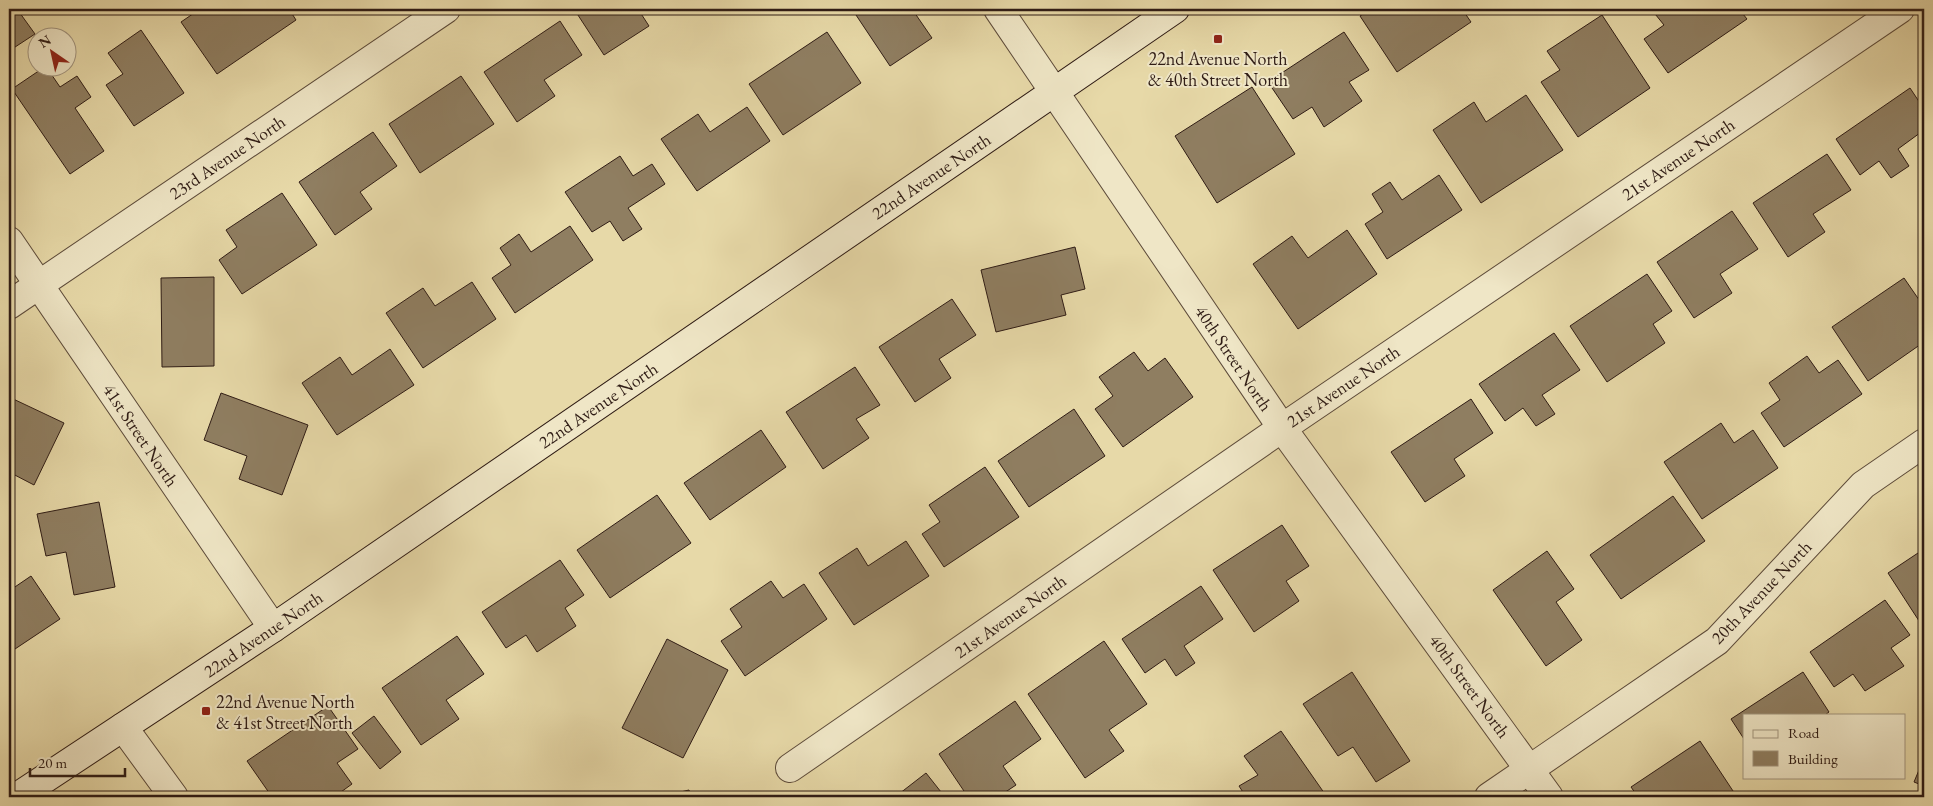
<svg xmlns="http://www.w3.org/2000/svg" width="1933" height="806" font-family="'EB Garamond',serif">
<rect width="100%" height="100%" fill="#e7d9a8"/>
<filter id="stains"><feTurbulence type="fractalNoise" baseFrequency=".004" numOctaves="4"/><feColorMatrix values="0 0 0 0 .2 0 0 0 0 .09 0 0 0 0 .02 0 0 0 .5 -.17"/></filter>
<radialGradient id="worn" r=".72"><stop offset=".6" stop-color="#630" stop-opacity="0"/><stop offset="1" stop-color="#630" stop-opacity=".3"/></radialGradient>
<g fill="#8f7e61" stroke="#2f1c15">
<polygon points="9,9 17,9 35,34 9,51"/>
<polygon points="200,9 289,9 296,20 217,74 181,22"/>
<polygon points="574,9 638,9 649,26 604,55"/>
<polygon points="852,9 912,9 932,38 890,66"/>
<polygon points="1371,9 1462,9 1471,22 1397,72 1360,16"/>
<polygon points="1651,9 1681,9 1683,12 1687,9 1739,9 1747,19 1668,73 1644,39 1664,25"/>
<polygon points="1602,15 1650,88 1578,137 1541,82 1560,70 1547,51"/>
<polygon points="560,21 582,55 544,80 555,96 517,122 484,72"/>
<polygon points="141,30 184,93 134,126 106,85 123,74 108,53"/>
<polygon points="827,32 861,83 783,135 749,84"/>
<polygon points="1344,32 1369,70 1349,82 1362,101 1324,127 1312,107 1293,119 1268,82"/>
<polygon points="43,68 47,68 60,87 77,76 91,97 75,108 104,151 70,174 12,89"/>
<polygon points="461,76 494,124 420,173 389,124"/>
<polygon points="1252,87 1295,154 1217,203 1175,136"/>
<polygon points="1910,88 1924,109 1924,130 1898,149 1909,166 1891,178 1879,161 1860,175 1836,139"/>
<polygon points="1526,95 1563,150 1481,203 1433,130 1474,102 1486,122"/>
<polygon points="747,107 770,141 697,191 661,139 698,114 710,132"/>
<polygon points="373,132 397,166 360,192 372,209 335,235 299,182"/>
<polygon points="1827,154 1851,190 1813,214 1825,232 1788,257 1753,203"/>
<polygon points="620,156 633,176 652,164 665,184 628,208 642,229 623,241 610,221 592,232 565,192"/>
<polygon points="1439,175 1462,210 1387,259 1365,224 1383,212 1372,194 1390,182 1402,200"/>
<polygon points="282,193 317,245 242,294 219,260 237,247 226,230"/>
<polygon points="1732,211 1758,249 1720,274 1732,293 1694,318 1657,262"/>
<polygon points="570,226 593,260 515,313 492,278 511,265 500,248 519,234 531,252"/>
<polygon points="1347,230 1377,274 1298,329 1253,264 1292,236 1308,258"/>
<polygon points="1075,247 1085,289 1061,295 1066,315 996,332 981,270"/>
<polygon points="1647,274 1672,311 1653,324 1665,343 1607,382 1570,326"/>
<polygon points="214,277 214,366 162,367 161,278"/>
<polygon points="1904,278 1924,307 1924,342 1868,381 1832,327"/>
<polygon points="472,282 496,319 423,368 386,313 423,288 435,306"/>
<polygon points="952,299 976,335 939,359 951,378 915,402 879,347"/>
<polygon points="1554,333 1580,370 1542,395 1555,414 1536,426 1523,408 1505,421 1479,384"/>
<polygon points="390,349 414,385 337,435 302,383 340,357 352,375"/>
<polygon points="1134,352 1148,371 1165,358 1193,397 1123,447 1095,409 1113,396 1099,377"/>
<polygon points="1807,356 1819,373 1838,360 1862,394 1784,447 1761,413 1780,400 1769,383"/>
<polygon points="855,367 880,405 856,419 869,438 823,469 786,412"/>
<polygon points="221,393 308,425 282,495 239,479 247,456 204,440"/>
<polygon points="9,397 64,423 34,485 9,472"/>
<polygon points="1471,399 1493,433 1454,459 1465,476 1425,502 1391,452"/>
<polygon points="1074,409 1105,456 1029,507 998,461"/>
<polygon points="1721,423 1734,443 1753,430 1778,468 1702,519 1664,462"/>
<polygon points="761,430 786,467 710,520 684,483"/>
<polygon points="985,467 1019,517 944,567 922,534 940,522 929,505"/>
<polygon points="657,495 691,543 610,598 577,550"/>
<polygon points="1673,496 1705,541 1621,599 1590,555"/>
<polygon points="99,502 115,587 74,595 66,552 46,556 37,514"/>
<polygon points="1282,525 1309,566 1286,581 1299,601 1254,632 1213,570"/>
<polygon points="906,541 929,576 854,625 819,573 857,548 868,566"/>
<polygon points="1924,549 1924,621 1921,624 1888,573"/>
<polygon points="1547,551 1574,589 1556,602 1582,640 1546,666 1493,590"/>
<polygon points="560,560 584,595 565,608 576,626 537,652 526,635 506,648 482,612"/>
<polygon points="31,576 60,619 9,653 9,591"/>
<polygon points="771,581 783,598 804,584 827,619 745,676 721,641 742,627 730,609"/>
<polygon points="1201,586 1223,619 1184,646 1195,663 1176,676 1165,659 1145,673 1122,639"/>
<polygon points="1885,600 1910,635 1891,648 1904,666 1865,691 1853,674 1834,687 1810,652"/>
<polygon points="457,636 484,674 446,700 459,719 421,745 382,688"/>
<polygon points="667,639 728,670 683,758 622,728"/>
<polygon points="1104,641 1147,704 1109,730 1124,751 1085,778 1028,694"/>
<polygon points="1352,672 1410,761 1376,782 1353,747 1338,756 1303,704"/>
<polygon points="1803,672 1829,712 1825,715 1744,715 1744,739 1731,719"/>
<polygon points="1015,701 1041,739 1003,766 1016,785 998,797 968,797 939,754"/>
<polygon points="328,706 358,749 337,763 352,784 334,797 272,797 247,761"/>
<polygon points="374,716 401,752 380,769 352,733"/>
<polygon points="1281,731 1327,797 1246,797 1239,786 1258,775 1244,756"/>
<polygon points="1700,741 1737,797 1638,797 1631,787"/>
<polygon points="1924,758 1924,786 1914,782"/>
<polygon points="926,773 945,797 895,797"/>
<polygon points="689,790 691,797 659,797"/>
</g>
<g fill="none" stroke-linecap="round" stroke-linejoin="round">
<defs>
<g id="minor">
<polyline points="998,9 1282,428 1549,797"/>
<polyline points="9,241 273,628"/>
<polyline points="9,305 446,9"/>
<polyline points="123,727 174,797"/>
<polyline points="790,768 1282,428 1900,9"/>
<polyline points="1489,797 1717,641 1863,485 1924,443"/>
</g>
<polyline id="secondary" points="17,797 273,628 1175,9"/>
</defs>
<use href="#minor" stroke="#5d4b3a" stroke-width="30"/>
<use href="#secondary" stroke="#2f1c15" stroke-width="30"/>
<use href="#minor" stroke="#efe6c6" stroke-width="28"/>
<use href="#secondary" stroke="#efe6c6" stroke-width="28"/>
</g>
<g fill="#8f2418" stroke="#efe6c6" stroke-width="2">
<rect x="1213" y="34" width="10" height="10" rx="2.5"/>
<rect x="201" y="706" width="10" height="10" rx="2.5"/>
</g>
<g text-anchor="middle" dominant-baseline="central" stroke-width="4" stroke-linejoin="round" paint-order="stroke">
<g font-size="18" fill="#2f1c15" stroke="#efe6c6">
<text x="1218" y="58">22nd Avenue North<tspan x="1218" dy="21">&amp; 40th Street North</tspan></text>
<text x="216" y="701" text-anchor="start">22nd Avenue North<tspan x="216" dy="21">&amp; 41st Street North</tspan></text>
</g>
<g font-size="18" fill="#2f1c15" stroke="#efe6c6">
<text transform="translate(227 157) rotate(-34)">23rd Avenue North</text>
<text transform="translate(1678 159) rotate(-34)">21st Avenue North</text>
<text transform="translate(931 176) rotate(-34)">22nd Avenue North</text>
<text transform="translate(1234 358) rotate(56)">40th Street North</text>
<text transform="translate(1343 386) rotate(-34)">21st Avenue North</text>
<text transform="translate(598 405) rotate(-34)">22nd Avenue North</text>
<text transform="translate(141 435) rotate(56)">41st Street North</text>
<text transform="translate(1761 592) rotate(-46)">20th Avenue North</text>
<text transform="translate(1010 616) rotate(-35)">21st Avenue North</text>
<text transform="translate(263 634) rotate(-34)">22nd Avenue North</text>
<text transform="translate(1470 686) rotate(54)">40th Street North</text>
</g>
</g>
<rect width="1933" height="806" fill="none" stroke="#e7d9a8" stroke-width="30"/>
<rect x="10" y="10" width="1913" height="786" fill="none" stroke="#2f1c15" stroke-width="2.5"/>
<rect x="15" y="15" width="1903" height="776" fill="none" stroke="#2f1c15"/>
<rect x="1743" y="714" width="162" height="65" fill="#efe6c6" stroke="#a2957f"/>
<rect x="1753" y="730" width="25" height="8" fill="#efe6c6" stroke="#a2957f"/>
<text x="1788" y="738" font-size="15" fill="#2f1c15">Road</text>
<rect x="1753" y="751" width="25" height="15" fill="#8f7e61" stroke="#a2957f"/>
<text x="1788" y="764" font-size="15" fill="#2f1c15">Building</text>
<g transform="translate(52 52) rotate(326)"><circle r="24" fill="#efe6c6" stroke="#a2957f"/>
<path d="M0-4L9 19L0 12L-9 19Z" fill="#8f2418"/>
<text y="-8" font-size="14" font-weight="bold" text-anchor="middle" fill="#2f1c15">N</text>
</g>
<path d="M30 768v8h95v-8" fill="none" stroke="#2f1c15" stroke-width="2.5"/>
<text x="38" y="768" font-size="15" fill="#2f1c15" stroke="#efe6c6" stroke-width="4" paint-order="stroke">20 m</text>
<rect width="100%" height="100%" filter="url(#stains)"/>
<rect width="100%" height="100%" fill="url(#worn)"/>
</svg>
